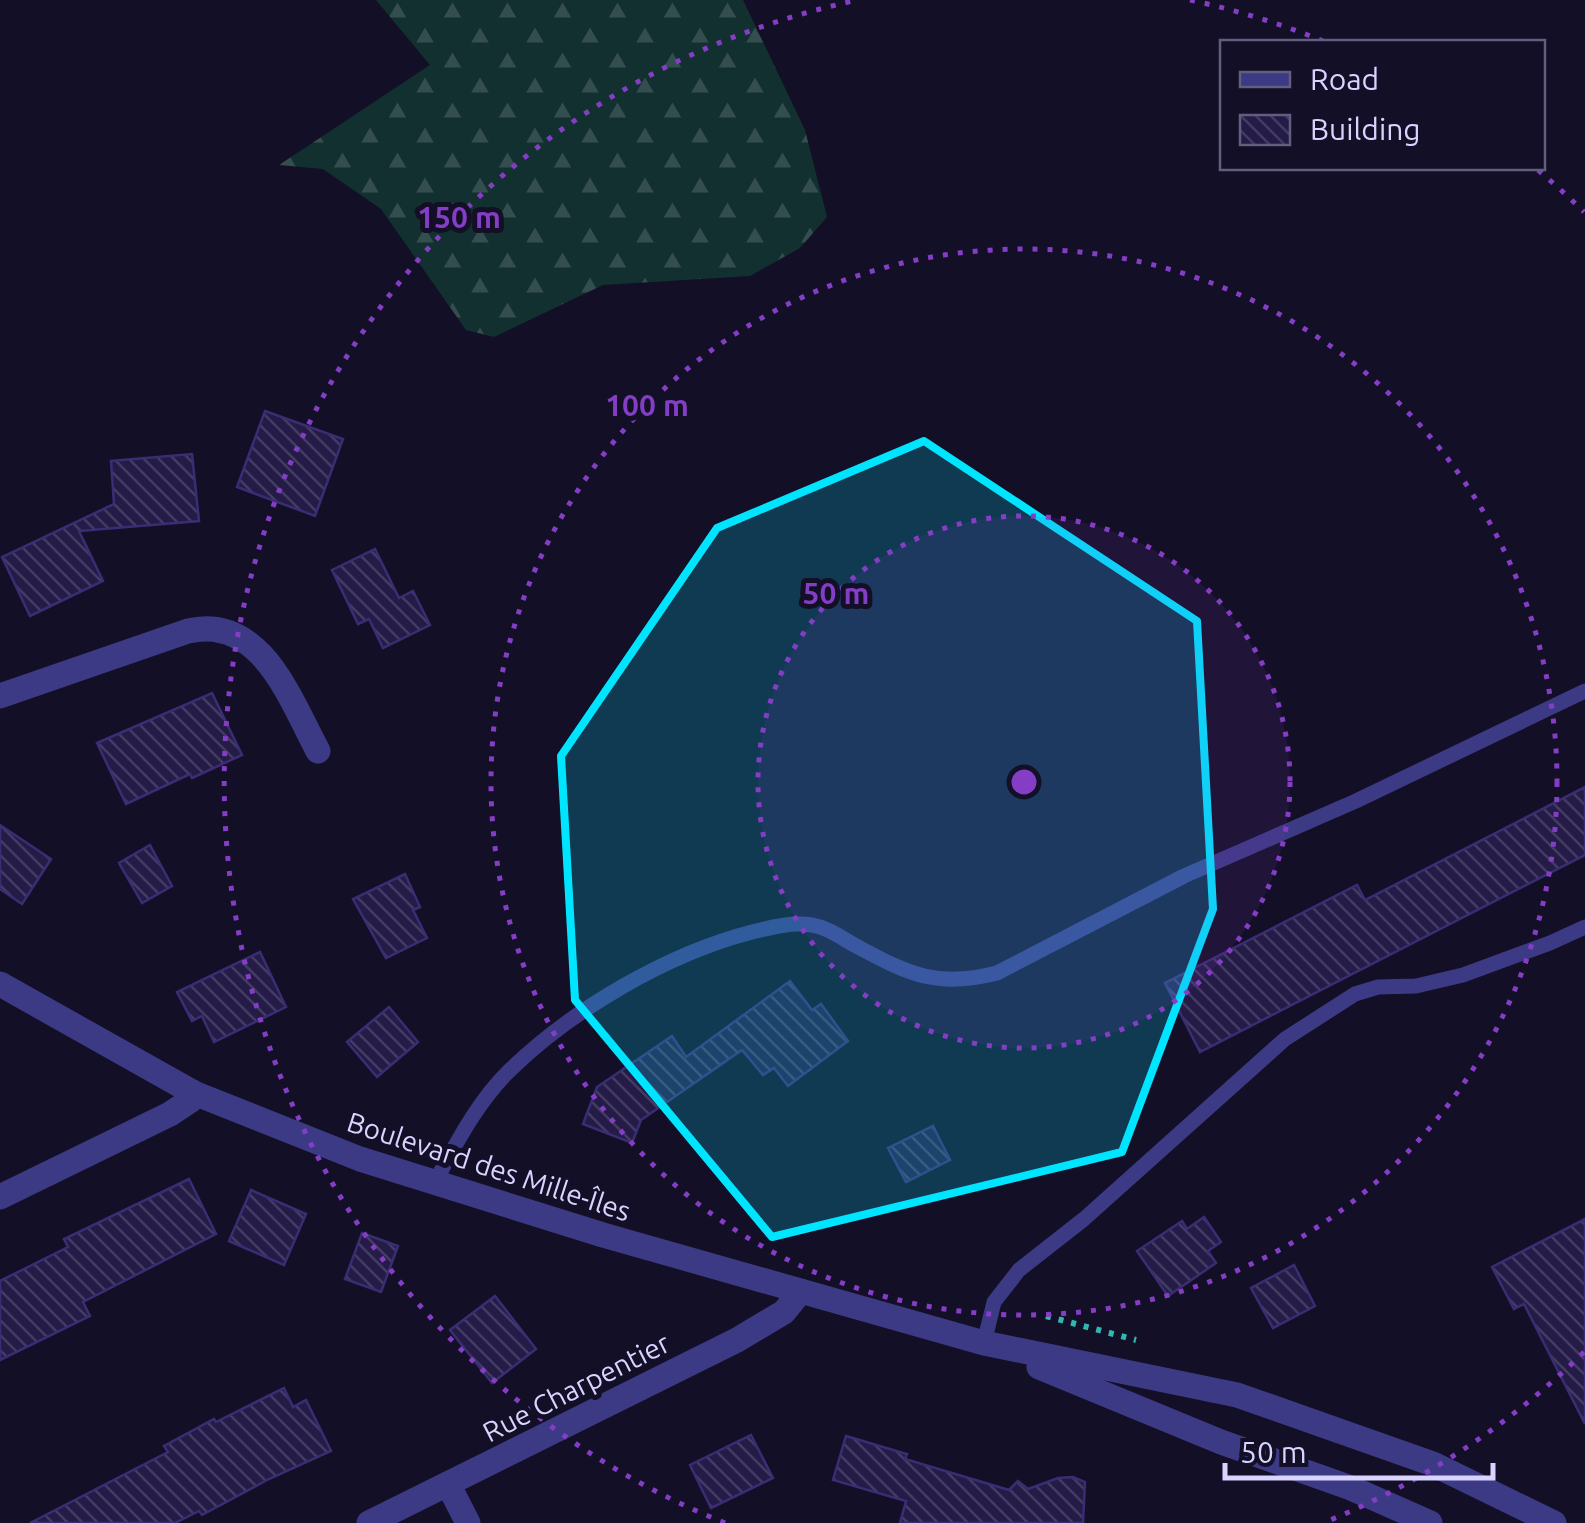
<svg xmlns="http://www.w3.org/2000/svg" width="1585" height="1523" font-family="Ubuntu,sans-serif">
<defs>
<pattern id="forest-firs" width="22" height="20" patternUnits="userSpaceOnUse" patternTransform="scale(2.5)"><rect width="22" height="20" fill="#12302f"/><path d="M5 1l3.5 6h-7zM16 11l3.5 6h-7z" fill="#344d4e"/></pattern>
<pattern id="building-back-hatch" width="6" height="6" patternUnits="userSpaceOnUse" patternTransform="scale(2.5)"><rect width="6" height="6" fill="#241b47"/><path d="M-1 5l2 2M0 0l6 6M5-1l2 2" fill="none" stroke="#433b63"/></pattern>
</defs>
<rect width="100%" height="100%" fill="#130f26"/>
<polygon fill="url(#forest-firs)" points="376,0 743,0 805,130 827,217 800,248 750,276 603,285 494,337 466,330 381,209 323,169 279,165 430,65"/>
<g fill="url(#building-back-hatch)" stroke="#3b2d73" stroke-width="2.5">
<polygon points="265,411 343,439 315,516 237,487"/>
<polygon points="192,454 199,521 79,531 103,581 30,616 2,557 114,504 111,461"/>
<polygon points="375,549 399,598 413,591 430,625 383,648 369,619 358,624 332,570"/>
<polygon points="212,693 242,755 192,778 190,774 126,804 97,743"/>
<polygon points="1585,787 1585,855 1200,1052 1165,983 1357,885 1365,900"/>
<polygon points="0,825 51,859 22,904 0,889"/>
<polygon points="150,845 172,886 142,903 119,863"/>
<polygon points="405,874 420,907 413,910 427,938 386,958 353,899"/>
<polygon points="260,952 286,1007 214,1042 202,1016 192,1021 177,992"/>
<polygon points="790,981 812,1010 821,1004 848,1041 788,1086 774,1068 763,1075 742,1050 641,1120 632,1143 583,1124 597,1087 672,1036 686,1057"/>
<polygon points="389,1007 418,1042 377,1077 347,1042"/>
<polygon points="933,1126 950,1160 906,1182 888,1148"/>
<polygon points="189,1179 216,1234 83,1302 90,1316 0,1360 0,1281 68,1247 64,1239"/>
<polygon points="251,1190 306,1214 284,1265 229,1241"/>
<polygon points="1204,1217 1221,1242 1208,1251 1216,1263 1168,1296 1137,1251 1182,1221 1187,1229"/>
<polygon points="1585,1219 1585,1424 1524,1304 1514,1309 1492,1267"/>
<polygon points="362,1233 398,1246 381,1292 345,1279"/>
<polygon points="1294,1265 1315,1306 1273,1328 1251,1288"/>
<polygon points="495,1296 536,1349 492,1383 450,1330"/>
<polygon points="284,1388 293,1407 306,1400 331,1451 269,1479 202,1515 199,1511 175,1523 30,1523 168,1452 164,1446 214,1419 216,1422"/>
<polygon points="751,1435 773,1478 711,1508 690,1465"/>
<polygon points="846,1436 907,1454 905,1459 1009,1490 1018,1481 1028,1489 1058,1478 1073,1477 1085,1482 1083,1523 900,1523 906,1501 833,1480"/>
</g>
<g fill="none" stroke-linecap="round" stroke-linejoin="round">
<polyline stroke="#2fb8b0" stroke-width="6" stroke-dasharray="5 8" stroke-linecap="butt" points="1046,1316 1136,1340"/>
<g stroke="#3d3a85" stroke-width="15">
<path d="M434,1184c22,-40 43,-82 76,-114 63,-61 157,-116 242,-138 20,-5 40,-10 60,-7 18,3 32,15 48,23 50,27 79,40 137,25l187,-97 172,-75 229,-110"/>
<polyline points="984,1343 994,1302 1019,1270 1084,1219 1285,1039 1355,994 1378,987 1416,986 1463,975 1550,943 1585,927"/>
</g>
<g stroke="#3d3a85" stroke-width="25">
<path d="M0,696l188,-65c73,-17 102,68 130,120"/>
<polyline points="0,1197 170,1114 191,1100 194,1093"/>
<polyline points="448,1484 468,1523"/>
<polyline points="369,1523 737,1340 784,1312 801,1291"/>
</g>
<g stroke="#3d3a85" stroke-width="25">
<polyline points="0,984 194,1093 360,1159 603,1235 984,1343 1237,1395 1433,1464 1554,1523"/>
<polyline points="1039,1367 1221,1442 1351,1488 1430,1523"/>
</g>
</g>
<path fill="#00e5ff" fill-opacity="0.2" stroke="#00e5ff" stroke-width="8" stroke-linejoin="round" d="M924,441l273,180 16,288 -91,243 -350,85 -197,-237 -14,-244 156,-228z"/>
<circle cx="1024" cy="782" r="266" fill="#843dc5" fill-opacity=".12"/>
<g fill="none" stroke="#843dc5" stroke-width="5" stroke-dasharray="5 10">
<circle cx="1024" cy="782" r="266"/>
<circle cx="1024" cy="782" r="533"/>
<path d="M1584 1352A799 799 0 0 1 1323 1523M725 1523A799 799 0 0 1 858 0M1190 0A799 799 0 0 1 1323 41M1538 170A799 799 0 0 1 1584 212"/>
</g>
<g text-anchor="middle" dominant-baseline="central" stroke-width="10" stroke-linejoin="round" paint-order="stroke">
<g font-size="28" fill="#d9d4ff" stroke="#130f26">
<text transform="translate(489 1166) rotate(18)">Boulevard des Mille-Îles</text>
<text transform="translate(576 1387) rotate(-27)">Rue Charpentier</text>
</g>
</g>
<circle cx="1024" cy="782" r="15" fill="#843dc5" stroke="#130f26" stroke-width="5"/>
<g font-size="30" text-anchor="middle" font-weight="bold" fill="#843dc5" stroke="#130f26" stroke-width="10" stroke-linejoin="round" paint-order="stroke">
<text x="459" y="228">150 m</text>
<text x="647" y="416">100 m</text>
<text x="836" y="604">50 m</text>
</g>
<rect x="1220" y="40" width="325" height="130" fill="#130f26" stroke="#625e7d" stroke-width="2.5"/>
<rect x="1240" y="72" width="50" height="15" fill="#3d3a85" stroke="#625e7d" stroke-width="2.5"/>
<text x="1310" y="90" font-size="30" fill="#d9d4ff">Road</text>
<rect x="1240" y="115" width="50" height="30" fill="url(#building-back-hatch)" stroke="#625e7d" stroke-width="2.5"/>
<text x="1310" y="140" font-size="30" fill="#d9d4ff">Building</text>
<path d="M1225 1463v15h268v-15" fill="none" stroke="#d9d4ff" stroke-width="5"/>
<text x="1240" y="1463" font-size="30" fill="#d9d4ff" stroke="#130f26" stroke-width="8" paint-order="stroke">50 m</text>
</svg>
